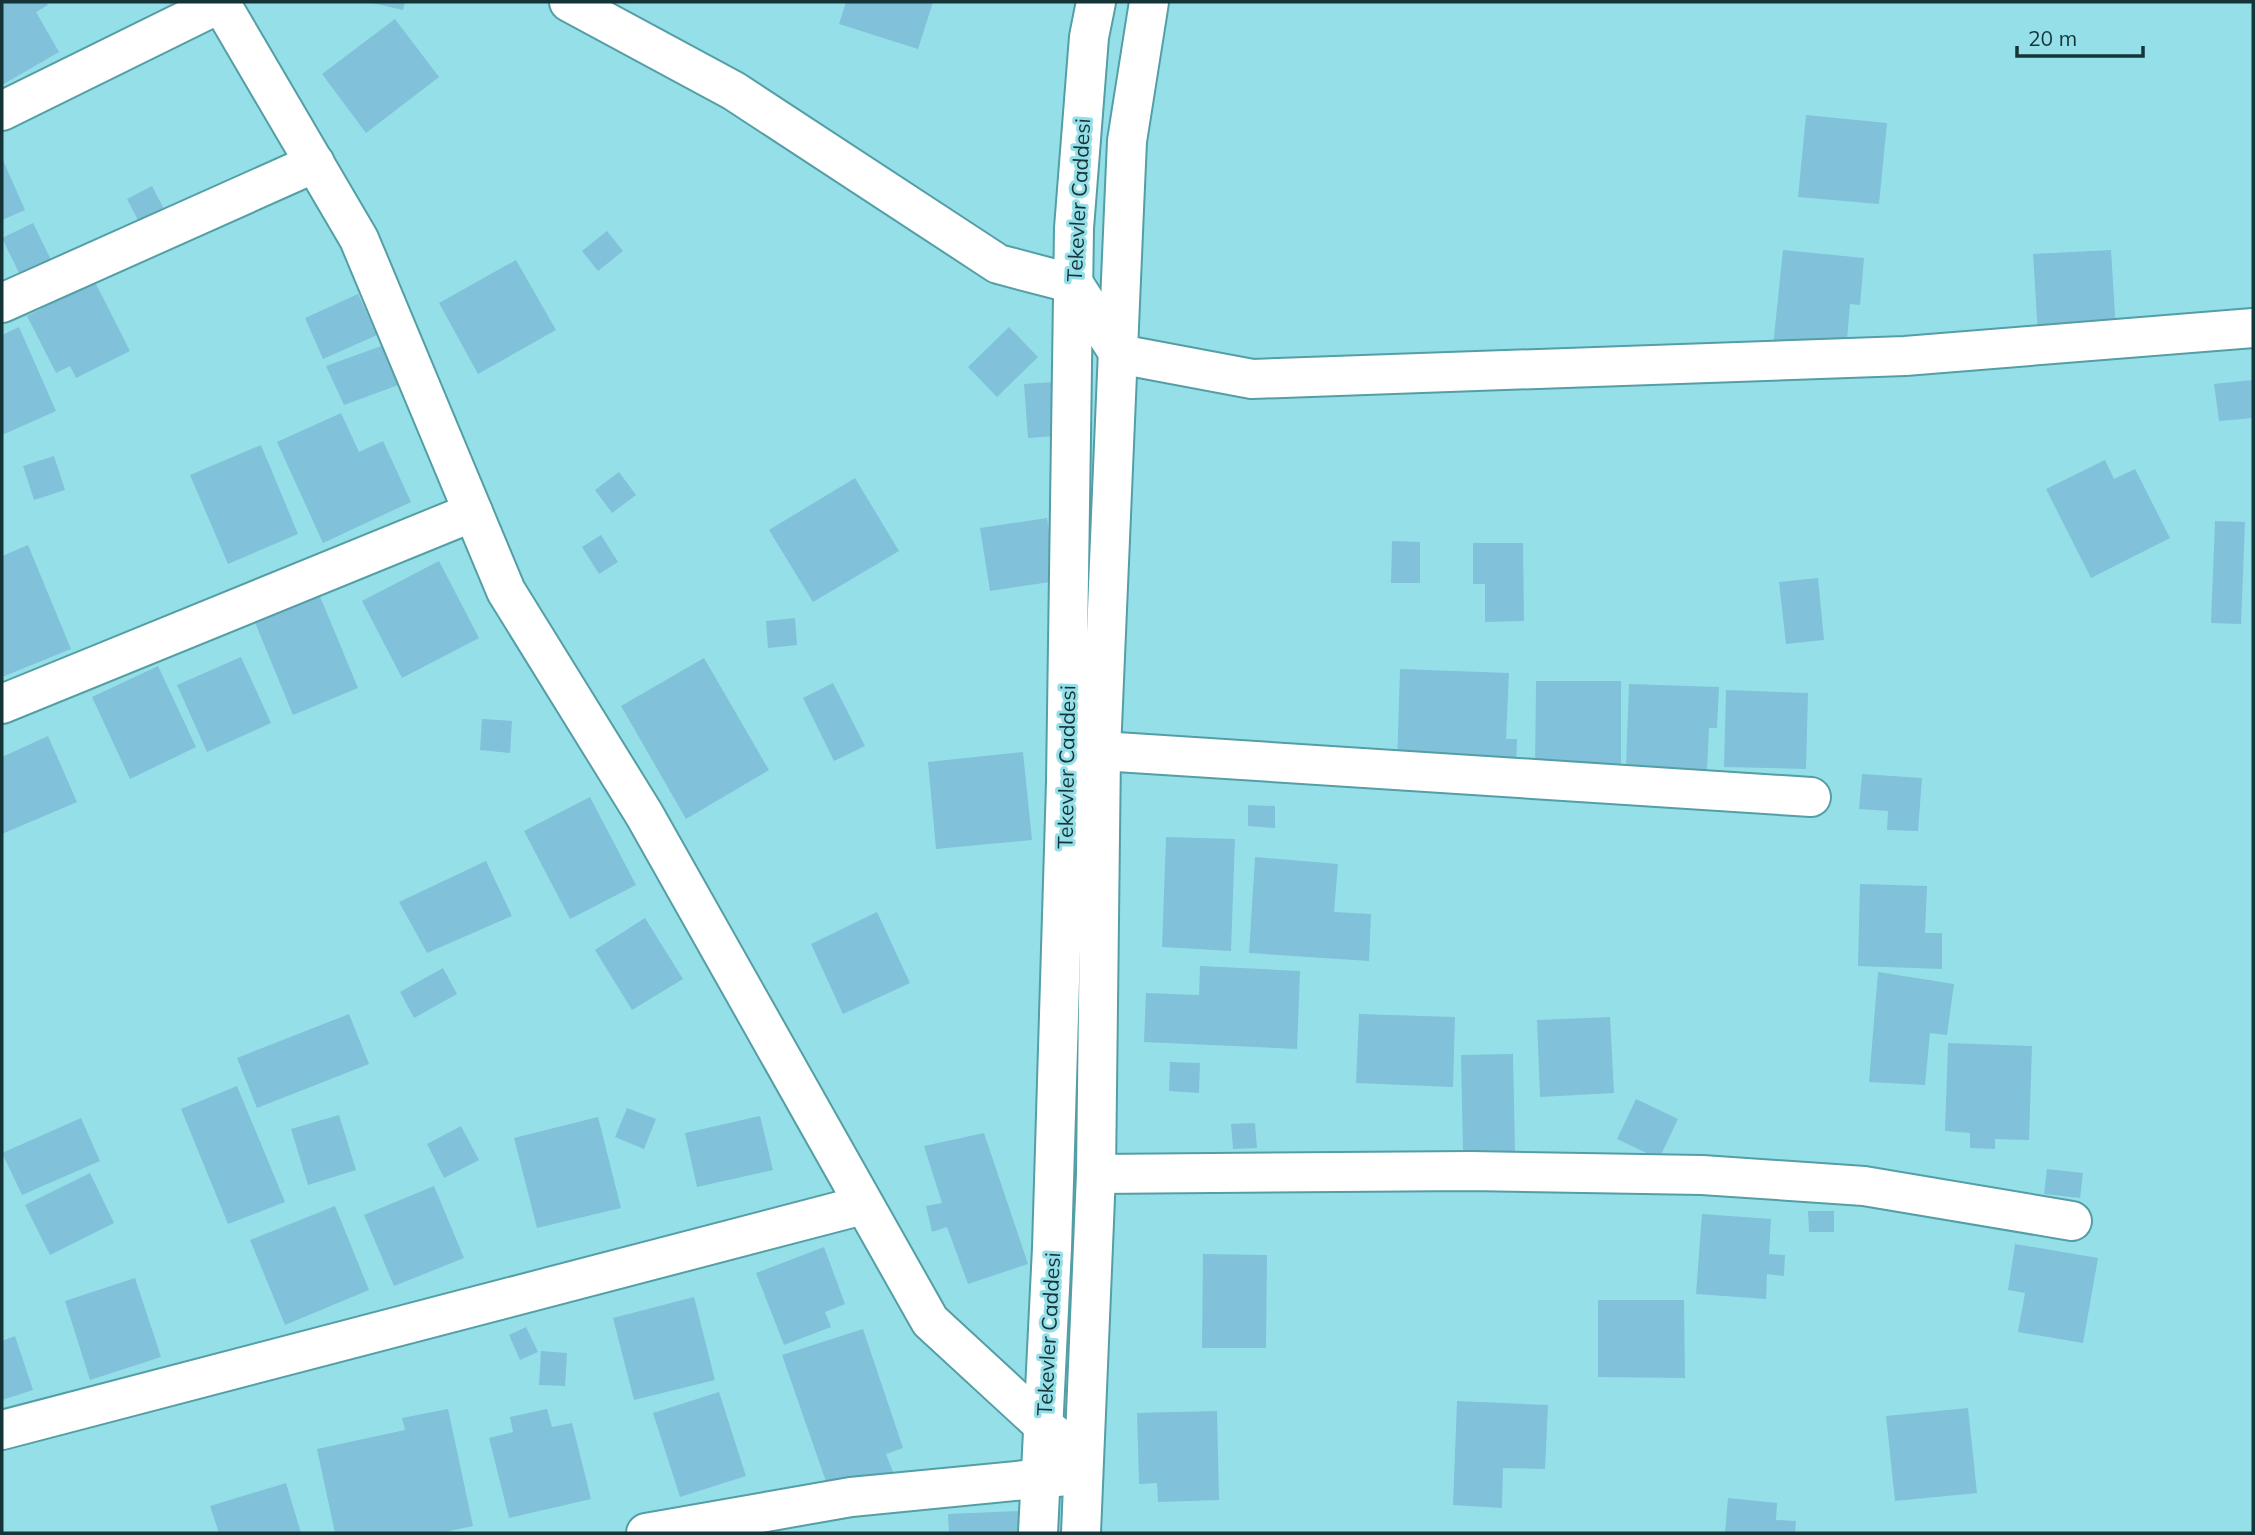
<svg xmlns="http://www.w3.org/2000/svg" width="2255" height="1535" font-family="Mulish,sans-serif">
<rect width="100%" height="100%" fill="#95e0e8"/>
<g fill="#81c1da">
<polygon points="2,2 46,2 48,5 36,12 59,52 2,85"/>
<polygon points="368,2 405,2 403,10"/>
<polygon points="846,2 933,2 918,49 839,24"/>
<polygon points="395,19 439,77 366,133 322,74"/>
<polygon points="1806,115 1887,123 1879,204 1798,197"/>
<polygon points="2,158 25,210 2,220"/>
<polygon points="152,186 165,211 140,224 127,199"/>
<polygon points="33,223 53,264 22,279 2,238"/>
<polygon points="607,231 623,251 598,271 582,251"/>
<polygon points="1783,250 1864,258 1860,305 1850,304 1846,353 1773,346"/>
<polygon points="2111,250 2116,330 2038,335 2033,254"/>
<polygon points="516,260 556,330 478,374 439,303"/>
<polygon points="95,282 130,351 76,378 70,366 56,373 27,316"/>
<polygon points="358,294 377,335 323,359 305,318"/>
<polygon points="19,327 56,411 2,435 2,335"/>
<polygon points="1009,327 1038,357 997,397 968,367"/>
<polygon points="387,344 401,384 344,405 326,366"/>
<polygon points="2253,380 2253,418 2219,421 2214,384"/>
<polygon points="1067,381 1071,435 1028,438 1024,384"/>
<polygon points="341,413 359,452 383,441 411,502 323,543 277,442"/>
<polygon points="261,445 298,534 228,564 190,475"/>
<polygon points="54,456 65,490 34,500 23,466"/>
<polygon points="2105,460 2114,479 2135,469 2170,538 2091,578 2046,489"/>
<polygon points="619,472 636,495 612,513 595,490"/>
<polygon points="855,478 899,551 813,602 769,530"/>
<polygon points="1047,518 1057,581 990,591 980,528"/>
<polygon points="2215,521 2245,522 2241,624 2211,623"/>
<polygon points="601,535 618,562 599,574 582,547"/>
<polygon points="1392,541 1420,542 1420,583 1391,583"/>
<polygon points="1473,543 1523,543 1524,621 1485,622 1485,584 1473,584"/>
<polygon points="28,545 71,649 2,677 2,556"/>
<polygon points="439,561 479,638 402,678 362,601"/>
<polygon points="1818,578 1824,640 1786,644 1779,582"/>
<polygon points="319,594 358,688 293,715 254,620"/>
<polygon points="795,618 797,645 768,648 766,621"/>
<polygon points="241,657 271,723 207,752 177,685"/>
<polygon points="704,658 769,770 686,819 621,706"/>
<polygon points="158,666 196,747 130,779 92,697"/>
<polygon points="1400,669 1509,673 1506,739 1517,739 1516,769 1397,765"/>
<polygon points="1536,681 1621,681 1621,768 1535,768"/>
<polygon points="833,683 865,746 834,761 803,698"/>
<polygon points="1629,684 1719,687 1717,728 1709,728 1707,770 1626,768"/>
<polygon points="1726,690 1808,693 1806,769 1724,767"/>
<polygon points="482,719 512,721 510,753 480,750"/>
<polygon points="48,736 77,802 2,834 2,757"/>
<polygon points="1023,752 1032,840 936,849 928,762"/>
<polygon points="1862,774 1922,778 1918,831 1887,830 1888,811 1859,809"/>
<polygon points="590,797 636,885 570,919 524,831"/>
<polygon points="1248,805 1275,806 1275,828 1248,826"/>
<polygon points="1166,837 1235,839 1231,951 1162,947"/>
<polygon points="1255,857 1338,864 1334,912 1371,914 1369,961 1249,953"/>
<polygon points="486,861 512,916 427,953 399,902"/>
<polygon points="1860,884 1927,886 1925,933 1942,933 1942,969 1858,966"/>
<polygon points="877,912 910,983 843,1014 811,944"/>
<polygon points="645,918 683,979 632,1010 595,950"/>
<polygon points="1200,966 1300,971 1297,1049 1144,1042 1146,993 1199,995"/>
<polygon points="443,968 457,994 414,1018 400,992"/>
<polygon points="1878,972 1954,984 1947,1035 1930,1033 1925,1085 1869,1082"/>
<polygon points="349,1014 369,1064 257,1108 237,1058"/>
<polygon points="1359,1014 1455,1017 1453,1087 1356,1083"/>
<polygon points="1610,1017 1614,1093 1540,1097 1537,1020"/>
<polygon points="1948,1043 2032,1046 2029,1140 1995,1139 1995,1149 1970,1148 1970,1133 1945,1131"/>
<polygon points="1513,1054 1515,1152 1463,1153 1461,1055"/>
<polygon points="1170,1062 1200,1063 1199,1093 1169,1091"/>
<polygon points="237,1086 285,1202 228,1224 181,1109"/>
<polygon points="1636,1099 1678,1119 1659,1159 1617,1139"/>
<polygon points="627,1108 656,1119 644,1149 615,1137"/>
<polygon points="339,1115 356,1170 308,1185 291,1129"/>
<polygon points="760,1116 773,1170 697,1187 685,1133"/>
<polygon points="598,1117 621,1208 537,1228 514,1138"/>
<polygon points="81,1118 100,1161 22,1195 2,1153"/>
<polygon points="1255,1123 1257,1148 1233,1149 1231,1124"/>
<polygon points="461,1126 479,1160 444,1178 427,1144"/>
<polygon points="984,1133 1028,1264 968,1284 947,1227 932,1232 926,1206 942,1203 924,1146"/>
<polygon points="2047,1169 2083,1173 2080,1198 2044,1194"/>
<polygon points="90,1173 114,1223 50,1255 25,1205"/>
<polygon points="434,1186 464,1258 394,1286 364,1215"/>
<polygon points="335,1206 369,1290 285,1325 250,1240"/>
<polygon points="1808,1211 1834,1211 1834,1232 1809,1232"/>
<polygon points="1702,1214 1771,1219 1769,1254 1785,1255 1784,1276 1767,1274 1766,1299 1696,1294"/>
<polygon points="2015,1244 2098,1258 2083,1343 2018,1332 2025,1293 2008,1290"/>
<polygon points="824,1247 845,1304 825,1312 831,1327 784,1345 756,1273"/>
<polygon points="1203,1254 1267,1255 1266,1348 1202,1348"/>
<polygon points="135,1278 161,1357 90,1380 65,1301"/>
<polygon points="694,1297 715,1380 634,1400 613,1318"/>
<polygon points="1598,1300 1684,1300 1685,1378 1598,1377"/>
<polygon points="526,1327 538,1352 520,1360 509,1335"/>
<polygon points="863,1329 903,1448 886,1454 893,1472 830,1493 782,1355"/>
<polygon points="15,1336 33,1390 2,1400 2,1341"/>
<polygon points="541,1351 567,1353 565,1386 539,1385"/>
<polygon points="719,1392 746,1476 680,1497 653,1413"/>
<polygon points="1457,1401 1548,1405 1545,1469 1503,1468 1502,1508 1453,1505"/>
<polygon points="1968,1408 1977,1493 1895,1501 1886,1416"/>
<polygon points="448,1409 473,1526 440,1533 335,1533 317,1449 405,1430 402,1418"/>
<polygon points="547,1409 552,1427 572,1423 591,1499 509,1518 489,1438 513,1432 510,1417"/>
<polygon points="1217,1411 1219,1500 1158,1502 1157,1483 1139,1484 1137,1413"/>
<polygon points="286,1483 301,1533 219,1533 210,1506"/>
<polygon points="1728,1498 1777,1503 1776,1520 1796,1521 1795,1533 1725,1533"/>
<polygon points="1018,1511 1019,1533 949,1533 948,1514"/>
</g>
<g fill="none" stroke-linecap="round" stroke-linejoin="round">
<defs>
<g id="minor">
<polyline points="220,2 359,239 506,591 644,814 930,1321 1044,1426 1083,1457"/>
<polyline points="569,2 734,91 998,264 1074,284 1119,354 1252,379 1905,356 2253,328"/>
<polyline points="2,111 221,3"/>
<polyline points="2,303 315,163"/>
<polyline points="2,704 473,512"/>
<polyline points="1101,751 1811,797"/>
<polyline points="1096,1174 1471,1171 1702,1175 1864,1186 2072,1221"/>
<polyline points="2,1430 863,1205"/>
<polyline points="646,1533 851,1497 1067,1476"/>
<polyline points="1038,1533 1052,1248 1066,782 1074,228 1089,37 1096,2"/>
<polyline points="1081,1533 1096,1174 1101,751 1124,209 1127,141 1149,2"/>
</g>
</defs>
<use href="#minor" stroke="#549ea6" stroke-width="42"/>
<use href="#minor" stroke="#fff" stroke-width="38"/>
</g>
<g text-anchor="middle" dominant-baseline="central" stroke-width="6" stroke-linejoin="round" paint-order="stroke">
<g font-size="21" fill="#153438" stroke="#95e0e8">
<text transform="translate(1078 200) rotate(-87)">Tekevler Caddesi</text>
<text transform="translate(1066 767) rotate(-89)">Tekevler Caddesi</text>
<text transform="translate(1048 1334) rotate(-87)">Tekevler Caddesi</text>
</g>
</g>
<rect width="2255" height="1535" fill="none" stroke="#153438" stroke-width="7"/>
<path d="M2017 46v10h126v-10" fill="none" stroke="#153438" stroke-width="3.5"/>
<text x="2028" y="46" font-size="21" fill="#153438" stroke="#95e0e8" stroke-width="5" paint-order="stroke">20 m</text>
</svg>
